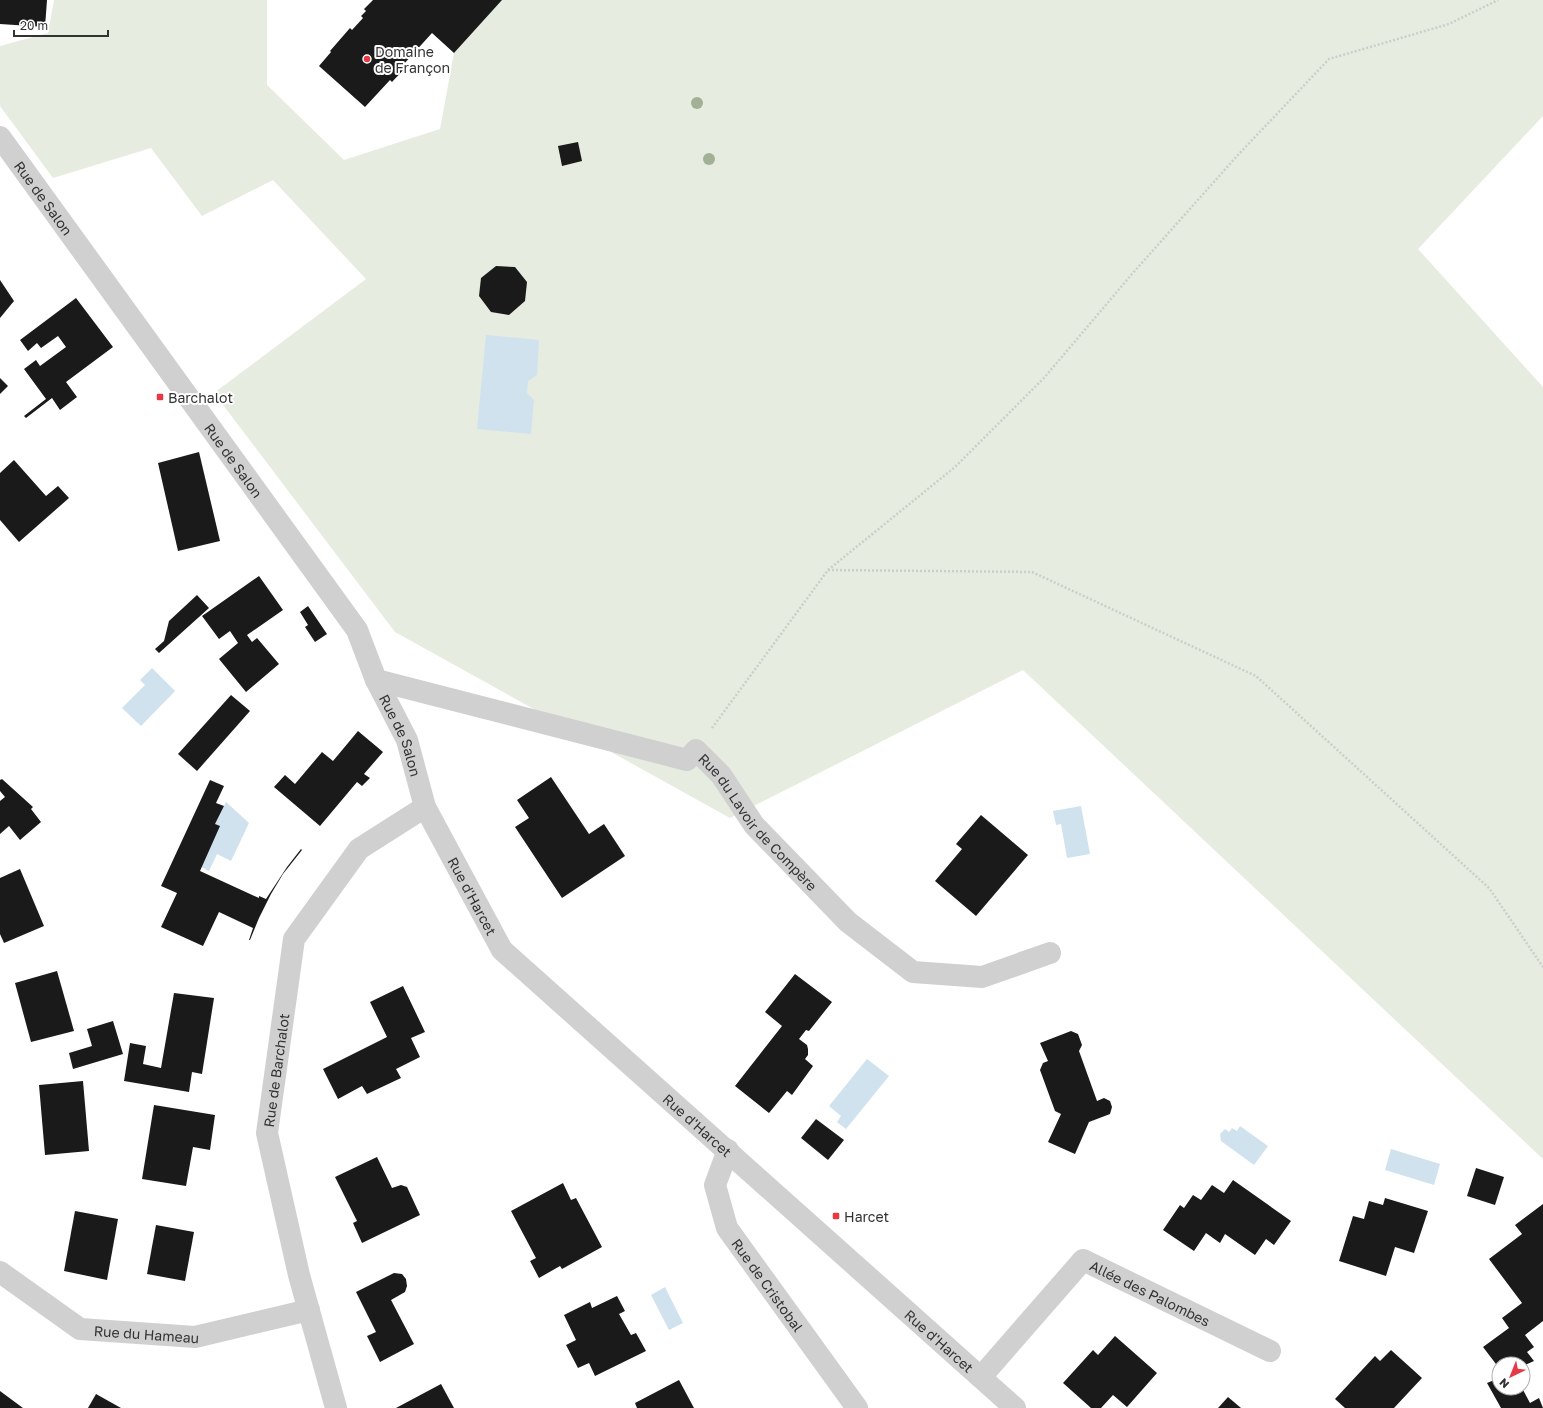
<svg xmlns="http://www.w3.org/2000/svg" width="1543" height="1408" font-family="'Golos Text',sans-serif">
<rect width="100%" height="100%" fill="#fff"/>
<polygon fill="#e6ecdf" points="54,0 267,0 267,85 344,160 440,129 454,53 502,0 1543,0 1543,116 1418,249 1543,387 1543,1159 1023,670 730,818 395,632 214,393 366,279 273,180 202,216 151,148 53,178 0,106 0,46 48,33"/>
<g fill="#cfe2ee">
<polygon points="486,335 539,340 537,375 528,381 527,393 534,400 531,434 477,429"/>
<polygon points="152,668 175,691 141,726 122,708 145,685 140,680"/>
<polygon points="226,802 249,823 231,861 217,854 209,871 201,867 215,824"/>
<polygon points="1081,806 1090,854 1067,858 1061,824 1056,825 1053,811"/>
<polygon points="867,1059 889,1076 846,1129 837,1122 841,1116 829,1106"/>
<polygon points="1240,1126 1268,1146 1254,1165 1221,1141 1220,1134 1225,1129 1229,1132 1232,1128 1237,1131"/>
<polygon points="1391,1149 1440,1164 1434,1185 1385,1170"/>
<polygon points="665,1287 683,1323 669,1330 651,1295"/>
</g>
<g fill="#1a1a1a">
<polygon points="0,0 47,0 45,27 0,24"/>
<polygon points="373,0 502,0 454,53 432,33 403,65 406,67 392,82 390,80 365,107 319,66 331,52 330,51 350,28 352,30 363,18 361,16 366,11 364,9"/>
<polygon points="578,142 582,161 562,166 558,146"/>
<polygon points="496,266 515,267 527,282 525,301 509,315 491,312 479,296 481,278"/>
<polygon points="0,280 14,301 0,318"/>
<polygon points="76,298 113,347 66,382 77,397 60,410 52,398 26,418 24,416 46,399 24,369 36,360 40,366 66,347 58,336 41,348 37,343 28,351 20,340"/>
<polygon points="0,378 8,386 0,394"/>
<polygon points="199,452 220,541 178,551 158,463"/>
<polygon points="14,460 46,496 58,486 69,498 19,542 0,520 0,473"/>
<polygon points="259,576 283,610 247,635 252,642 257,638 279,664 246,692 219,659 238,643 230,631 219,639 202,616"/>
<polygon points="197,595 209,608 159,653 155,649 164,641 169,621"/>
<polygon points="308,606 327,634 315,642 305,627 308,625 300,612"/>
<polygon points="231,695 250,711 197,771 178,754"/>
<polygon points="358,731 383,752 364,774 370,778 362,786 357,782 320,826 274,787 285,775 295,784 322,752 333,761"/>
<polygon points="551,777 589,834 604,824 625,856 562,898 515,827 529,818 517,800"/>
<polygon points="2,779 33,807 31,809 41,822 20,840 9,826 0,834 0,801 5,797 0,791 0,780"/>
<polygon points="210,780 224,786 216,803 224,806 215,824 220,826 200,871 259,898 259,896 266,899 287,867 301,849 302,850 283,874 271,894 259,918 250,940 249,940 253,928 219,912 203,946 161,927 177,893 161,886"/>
<polygon points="981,815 1028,855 976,916 935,881 962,849 956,844"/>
<polygon points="20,869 44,926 4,943 0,934 0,878"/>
<polygon points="57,971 74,1031 31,1042 15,983"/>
<polygon points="795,974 832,1002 809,1031 806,1030 799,1039 807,1045 808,1049 808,1055 805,1059 813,1066 792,1095 787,1091 769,1113 735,1086 782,1026 765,1012"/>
<polygon points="403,986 425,1032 411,1038 420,1057 396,1069 401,1078 367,1094 362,1086 338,1099 323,1069 387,1037 370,1002"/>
<polygon points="174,993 214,998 202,1074 192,1072 189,1092 124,1081 130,1043 146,1046 143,1064 161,1068"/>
<polygon points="113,1021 123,1054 73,1069 69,1053 92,1046 87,1029"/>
<polygon points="1071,1031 1078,1034 1082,1045 1079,1051 1097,1101 1104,1098 1110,1101 1112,1107 1110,1114 1089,1122 1075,1154 1048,1142 1061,1114 1055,1111 1040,1070 1043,1063 1048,1061 1040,1043"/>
<polygon points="83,1081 89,1151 45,1155 39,1085"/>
<polygon points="154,1105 215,1115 210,1150 193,1147 186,1186 142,1179"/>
<polygon points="816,1119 844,1140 828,1160 801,1138"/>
<polygon points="377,1157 392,1188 401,1185 407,1187 420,1215 362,1243 353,1223 357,1221 335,1177"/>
<polygon points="1476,1168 1504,1177 1495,1205 1467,1196"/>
<polygon points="1233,1180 1291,1221 1274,1245 1266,1239 1255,1255 1225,1234 1220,1243 1206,1233 1194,1251 1163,1230 1180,1205 1184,1208 1193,1195 1201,1200 1212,1185 1224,1193"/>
<polygon points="563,1183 571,1200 576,1198 602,1247 562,1269 560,1266 539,1278 530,1261 536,1258 511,1211"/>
<polygon points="1385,1198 1428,1211 1414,1253 1395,1247 1386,1276 1339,1261 1353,1216 1364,1219 1369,1201 1383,1205"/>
<polygon points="1543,1204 1543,1321 1525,1335 1534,1347 1527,1352 1534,1361 1523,1366 1523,1364 1499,1364 1499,1368 1483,1347 1509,1328 1502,1318 1522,1303 1489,1259 1522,1234 1515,1225"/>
<polygon points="75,1211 118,1219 107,1280 64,1271"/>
<polygon points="156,1225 194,1232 185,1281 147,1274"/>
<polygon points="394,1273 402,1274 406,1279 407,1286 405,1292 391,1300 414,1344 380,1362 367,1336 376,1332 356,1292"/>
<polygon points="617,1296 625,1311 619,1314 631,1335 636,1333 646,1351 595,1376 589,1363 578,1368 566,1345 576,1340 564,1315 590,1302 592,1308"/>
<polygon points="1115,1336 1157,1373 1127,1407 1113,1395 1101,1408 1091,1408 1063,1383 1093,1350 1098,1355"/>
<polygon points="1391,1350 1422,1378 1394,1408 1345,1408 1335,1399 1375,1356 1380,1361"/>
<polygon points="1499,1378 1499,1388 1522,1388 1530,1403 1539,1398 1543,1408 1501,1408 1487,1383"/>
<polygon points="679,1380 694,1408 637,1408 635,1403"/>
<polygon points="441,1384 454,1408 396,1408"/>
<polygon points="0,1391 23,1408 0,1408"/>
<polygon points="96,1394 121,1408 88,1408"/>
<polygon points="1228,1397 1241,1408 1218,1408"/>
</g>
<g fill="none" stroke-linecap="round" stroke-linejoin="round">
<g stroke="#cdcdcd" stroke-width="2.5" stroke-dasharray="2 2" stroke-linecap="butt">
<polyline points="828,570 955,467 1044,378 1132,274 1237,156 1329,59 1449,24 1498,0"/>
<polyline points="712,728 828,570 1032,572 1256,676 1489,888 1543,967"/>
</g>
<g stroke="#d0d0d0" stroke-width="22">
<path id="s1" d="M0,137l357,493 19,50 31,60 18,67 77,143 513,458"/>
<path id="s2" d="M376,680l311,80 9,-10 25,25 33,50 94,97 65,50 69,5 68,-24"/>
<path id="s3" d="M728,1150l-13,35 12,43 130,180"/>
<path id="s4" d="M0,1272l80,57 115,8 114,-27"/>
<path id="s5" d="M981,1377l102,-117 187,91"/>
<path id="s6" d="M336,1408l-37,-133 -32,-142 27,-194 65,-90 66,-42"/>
</g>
</g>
<g fill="#a2b095">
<circle cx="697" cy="103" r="6"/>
<circle cx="709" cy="159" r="6"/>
</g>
<g fill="#e63946" stroke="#fff" stroke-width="1.5">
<circle cx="367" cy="59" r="4"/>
<rect x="156" y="393" width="8" height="8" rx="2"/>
<rect x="832" y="1212" width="8" height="8" rx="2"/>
</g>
<g text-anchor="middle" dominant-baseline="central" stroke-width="4" stroke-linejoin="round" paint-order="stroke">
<g font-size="14" fill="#333" stroke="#fff" text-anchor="start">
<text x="375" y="51">Domaine<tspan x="375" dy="16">de Françon</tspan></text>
<text x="168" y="397">Barchalot</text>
<text x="844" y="1216">Harcet</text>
</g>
<g font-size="14" fill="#333" stroke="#fff">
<text stroke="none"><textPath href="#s1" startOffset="75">Rue de Salon</textPath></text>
<text stroke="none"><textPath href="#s1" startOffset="399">Rue de Salon</textPath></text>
<text stroke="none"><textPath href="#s1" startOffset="723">Rue de Salon</textPath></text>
<text stroke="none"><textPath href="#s2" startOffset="430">Rue du Lavoir de Compère</textPath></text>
<text stroke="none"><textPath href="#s1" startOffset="900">Rue d'Harcet</textPath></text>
<text stroke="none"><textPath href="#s6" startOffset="347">Rue de Barchalot</textPath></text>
<text stroke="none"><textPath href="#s1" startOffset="1224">Rue d'Harcet</textPath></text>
<text stroke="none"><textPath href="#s3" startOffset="152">Rue de Cristobal</textPath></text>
<text stroke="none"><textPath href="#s5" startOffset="230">Allée des Palombes</textPath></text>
<text stroke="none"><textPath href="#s4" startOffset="165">Rue du Hameau</textPath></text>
<text stroke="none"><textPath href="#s1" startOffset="1548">Rue d'Harcet</textPath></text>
</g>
</g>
<g transform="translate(1511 1376) rotate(223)"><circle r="19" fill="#ffffff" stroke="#adadad"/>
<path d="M0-3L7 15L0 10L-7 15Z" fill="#e63946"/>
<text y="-6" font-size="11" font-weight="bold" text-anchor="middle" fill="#333333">N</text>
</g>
<path d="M14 30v6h94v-6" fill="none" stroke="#333333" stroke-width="2"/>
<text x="20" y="30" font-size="12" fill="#333333" stroke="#ffffff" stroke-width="3" paint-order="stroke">20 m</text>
</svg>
